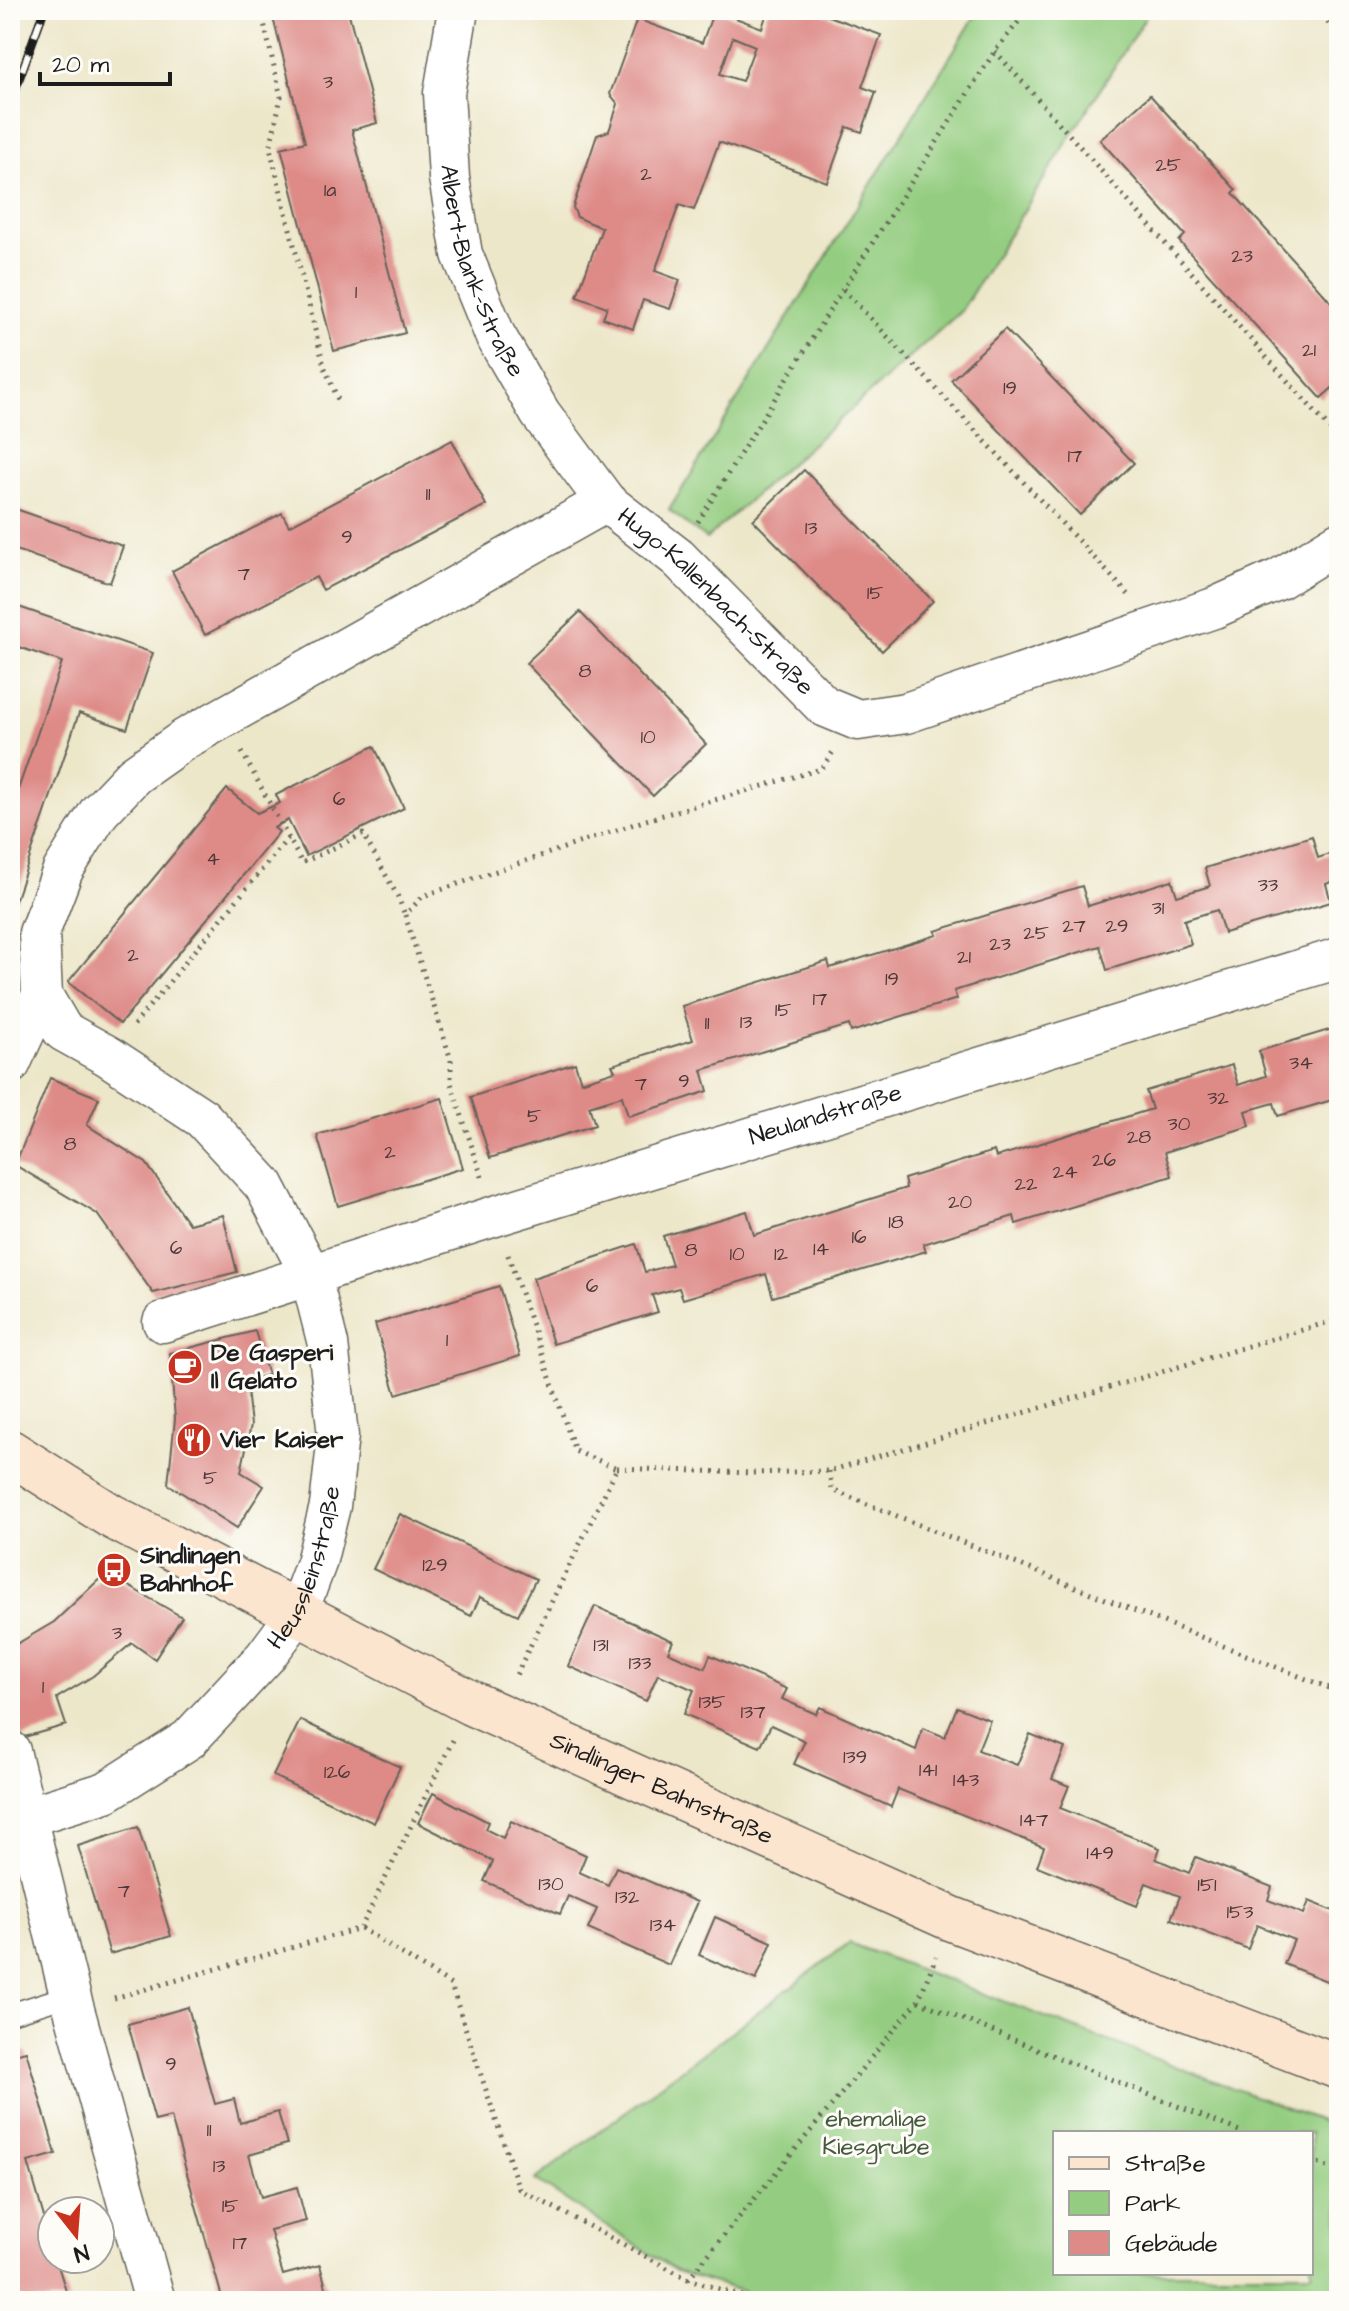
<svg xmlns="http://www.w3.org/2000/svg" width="1349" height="2311" font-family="'Architects Daughter',sans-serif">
<rect width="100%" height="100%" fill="#fdfcf7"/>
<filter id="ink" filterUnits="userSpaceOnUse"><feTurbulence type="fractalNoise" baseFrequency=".0125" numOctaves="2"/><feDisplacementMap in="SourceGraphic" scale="16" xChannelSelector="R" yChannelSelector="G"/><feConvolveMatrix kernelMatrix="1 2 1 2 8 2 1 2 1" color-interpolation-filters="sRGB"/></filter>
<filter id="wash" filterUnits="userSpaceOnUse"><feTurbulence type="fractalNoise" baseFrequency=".006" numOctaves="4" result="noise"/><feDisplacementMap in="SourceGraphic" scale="32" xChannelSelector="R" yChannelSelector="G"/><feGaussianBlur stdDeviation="1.8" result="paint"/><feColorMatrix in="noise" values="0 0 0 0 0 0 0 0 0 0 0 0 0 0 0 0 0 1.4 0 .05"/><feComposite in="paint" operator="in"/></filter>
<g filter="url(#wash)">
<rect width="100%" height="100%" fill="#ede7ca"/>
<g fill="#94cd81" stroke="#58744e" stroke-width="2" fill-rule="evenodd">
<polygon points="979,10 1150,10 961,311 706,539 669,510"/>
<path d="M849,1943l490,185v173h-565l-98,-30 -141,-91zM1055,2133h256v140h-256z"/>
</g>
<g id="blocks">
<g fill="#de8b88" fill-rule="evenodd">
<polygon points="271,10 348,10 377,123 352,130 405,333 334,351 281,148 305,142"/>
<path d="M714,10l48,18 6,-18h44l69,25 -19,52 14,5 -14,40 -15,-5 -20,55 -108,-40 -25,68 -15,-5 -24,66 25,9 -10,29 -27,-9 -10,29 -30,-11 4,-11 -30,-11 25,-68 -25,-11 -4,-10 24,-72 12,-4 9,-27 -8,-10 27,-75 65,24zM733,37l22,9 -13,35 -22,-7z"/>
<polygon points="1150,95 1236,190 1233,193 1339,311 1339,382 1321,398 1179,241 1185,235 1100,140"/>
<polygon points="1005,329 1134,463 1080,515 951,380"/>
<polygon points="452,440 486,505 323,590 316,577 205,635 172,571 282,513 289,526"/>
<polygon points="804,470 933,601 882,651 753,520"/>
<polygon points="10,507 123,546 110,583 10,548"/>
<polygon points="10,604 153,653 127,729 79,713 11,913 10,813 62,662 10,644"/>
<polygon points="580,612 706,744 653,796 526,663"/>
<polygon points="374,746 404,808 306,856 288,820 274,828 279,832 120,1024 68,982 227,789 257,813 280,803 276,795"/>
<polygon points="1312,836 1318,858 1339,851 1339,880 1326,884 1331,902 1224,933 1217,910 1184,920 1191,944 1107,970 1100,946 954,991 957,999 851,1032 849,1025 702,1070 708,1091 669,1104 628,1116 622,1096 589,1106 595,1125 490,1158 471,1097 575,1063 581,1082 615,1071 612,1065 693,1040 682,1006 828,961 830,968 937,935 935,931 1082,886 1088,906 1172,880 1177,896 1210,886 1205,868"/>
<polygon points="1339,1027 1339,1098 1278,1116 1274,1103 1246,1111 1250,1126 1165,1152 1172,1176 1016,1224 1014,1216 923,1244 926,1251 773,1297 766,1274 683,1299 679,1288 652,1295 658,1312 553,1344 533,1278 636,1244 645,1272 672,1265 663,1236 747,1211 754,1235 906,1188 904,1179 994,1151 996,1157 1152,1109 1146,1091 1232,1065 1238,1085 1266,1076 1259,1051"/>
<polygon points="50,1078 99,1098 87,1125 146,1163 189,1224 223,1215 237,1272 153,1293 97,1214 15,1165"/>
<polygon points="442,1098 463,1168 338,1206 317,1135"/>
<polygon points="499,1286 520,1356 396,1394 375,1324"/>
<polygon points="255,1331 268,1375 246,1381 251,1425 241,1472 264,1486 237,1528 168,1484 175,1419 170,1353"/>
<polygon points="400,1514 536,1579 518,1615 480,1597 471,1616 373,1569"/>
<polygon points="106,1573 182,1617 155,1659 132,1643 93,1676 57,1698 66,1725 21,1738 10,1697 10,1648 54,1622"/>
<polygon points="595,1606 673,1641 668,1652 686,1660 705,1668 710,1655 787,1689 782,1699 816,1714 820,1707 916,1750 923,1728 945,1737 957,1707 990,1720 978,1750 996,1757 1017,1765 1030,1734 1065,1748 1052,1779 1069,1786 1060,1808 1160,1848 1156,1859 1189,1873 1196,1857 1272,1887 1268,1900 1304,1914 1309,1901 1339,1913 1339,1986 1284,1964 1294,1940 1257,1925 1248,1949 1171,1919 1180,1896 1146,1883 1137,1906 1037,1866 1044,1847 898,1789 891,1807 794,1764 805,1741 771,1725 760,1747 684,1714 694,1690 658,1674 646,1701 568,1666"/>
<polygon points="300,1720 400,1767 374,1823 273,1776"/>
<polygon points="433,1793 488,1822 485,1829 503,1838 511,1821 586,1855 579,1872 608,1885 616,1867 697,1902 669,1965 588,1929 597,1909 568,1896 560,1914 484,1881 493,1861 418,1823"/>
<polygon points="138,1827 171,1936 110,1954 78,1846"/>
<polygon points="715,1917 772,1942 756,1980 699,1955"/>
<polygon points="188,2007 215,2104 234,2099 240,2123 278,2112 287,2144 249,2155 261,2197 297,2187 306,2221 270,2230 283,2275 320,2265 329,2299 320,2301 223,2301 171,2117 155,2121 128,2024"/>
<polygon points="26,2051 56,2154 28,2162 52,2245 52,2259 56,2259 69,2301 10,2301 10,2055"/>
</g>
</g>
</g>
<g filter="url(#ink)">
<use href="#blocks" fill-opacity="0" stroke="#656359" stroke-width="2"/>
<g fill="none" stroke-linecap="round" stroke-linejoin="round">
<defs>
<polyline id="lane" points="10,2014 70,1995"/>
<g id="street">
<path id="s1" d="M458,10l-14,83 5,85 13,76 33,81 45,78 66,89"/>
<polyline points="10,1064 42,995"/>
<path id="s2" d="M163,1322l332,-106 844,-258"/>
<polyline points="10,1751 70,1995 155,2301"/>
<path id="s3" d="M10,1819l16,-2 80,-25 83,-53 76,-82 32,-43 19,-51 14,-57 8,-70 -10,-92 -18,-71 -46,-88 -62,-67 -94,-62 -45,-25 -21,-36 -3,-62 24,-63 36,-58 35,-37 51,-36 421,-237 72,56 146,148 34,14 48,-7 308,-105 65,-29 60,-37"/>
</g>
<g id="secondary">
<path id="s4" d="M10,1452l101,64 360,187 481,216 387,148"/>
</g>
</defs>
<use href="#lane" stroke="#656359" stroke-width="23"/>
<use href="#street" stroke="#656359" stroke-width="43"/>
<use href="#secondary" stroke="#656359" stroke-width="47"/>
<g stroke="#656359" stroke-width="5" stroke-dasharray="2 6" stroke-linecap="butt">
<polyline points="261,10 281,97 270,148 324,366 339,402"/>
<polyline points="1317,10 1339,36"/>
<polyline points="995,51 1339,439"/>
<polyline points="843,289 1129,595"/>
<polyline points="698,522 843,289 995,51 1028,10"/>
<polyline points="242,752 302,863 363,834 398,897 405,915"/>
<polyline points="134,1025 288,838"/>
<polyline points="482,1177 451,1083 451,1060 405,915 423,896 646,820 821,769 833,752"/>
<polyline points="508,1255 575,1451 617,1468 516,1675"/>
<polyline points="617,1468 751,1473 829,1471 1339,1319"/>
<polyline points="829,1471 832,1490 1339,1692"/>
<polyline points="361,1928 451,1985 519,2189 688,2279 759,2301"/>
<polyline points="114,1998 361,1928 453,1740"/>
<polyline points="918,2001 1244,2133"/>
<polyline points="1311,2160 1339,2172"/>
<polyline points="688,2279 918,2001 936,1957"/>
</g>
<use href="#lane" stroke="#fff" stroke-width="20"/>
<use href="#street" stroke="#fff" stroke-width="40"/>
<use href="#secondary" stroke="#fce5cf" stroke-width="44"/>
<defs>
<g id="rail">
<polyline points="10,30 17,10"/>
<polyline points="10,104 44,10"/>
</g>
</defs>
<use href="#rail" stroke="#1c1c1c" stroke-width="9"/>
<use href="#rail" stroke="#fdfcf7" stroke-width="6" stroke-dasharray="18" stroke-linecap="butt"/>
</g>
</g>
<defs>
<symbol id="cafe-disc" viewBox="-11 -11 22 22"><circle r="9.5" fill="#c8321e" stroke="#fdfcf7"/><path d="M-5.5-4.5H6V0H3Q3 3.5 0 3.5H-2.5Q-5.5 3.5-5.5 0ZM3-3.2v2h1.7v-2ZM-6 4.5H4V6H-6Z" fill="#fff"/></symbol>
<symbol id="restaurant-disc" viewBox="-11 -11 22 22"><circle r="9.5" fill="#c8321e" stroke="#fdfcf7"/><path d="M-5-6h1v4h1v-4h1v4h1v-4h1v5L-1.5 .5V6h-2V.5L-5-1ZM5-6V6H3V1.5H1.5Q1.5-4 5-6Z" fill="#fff"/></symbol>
<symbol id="bus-disc" viewBox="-11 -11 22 22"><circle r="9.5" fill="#c8321e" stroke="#fdfcf7"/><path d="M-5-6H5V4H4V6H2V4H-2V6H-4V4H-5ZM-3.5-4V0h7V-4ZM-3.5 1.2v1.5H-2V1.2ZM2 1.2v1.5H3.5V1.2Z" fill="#fff"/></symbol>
</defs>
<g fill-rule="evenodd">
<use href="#cafe-disc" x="165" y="1347" width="40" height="40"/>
<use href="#restaurant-disc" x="174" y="1420" width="40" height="40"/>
<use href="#bus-disc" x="94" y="1550" width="40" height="40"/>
</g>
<g text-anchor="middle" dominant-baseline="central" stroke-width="6" stroke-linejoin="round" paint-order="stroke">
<g font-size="20" fill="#4c3837">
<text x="328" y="82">3</text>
<text x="1168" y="165">25</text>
<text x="646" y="174">2</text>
<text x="330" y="190">1a</text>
<text x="1242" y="256">23</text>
<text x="356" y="292">1</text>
<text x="1309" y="350">21</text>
<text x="1010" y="388">19</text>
<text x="1075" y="456">17</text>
<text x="428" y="494">11</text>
<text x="811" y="528">13</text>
<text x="347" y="537">9</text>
<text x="244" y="574">7</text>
<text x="875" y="593">15</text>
<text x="585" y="671">8</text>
<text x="648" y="737">10</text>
<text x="339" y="799">6</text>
<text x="213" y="859">4</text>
<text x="1268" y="885">33</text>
<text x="1158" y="908">31</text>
<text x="1074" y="926">27</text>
<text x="1117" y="926">29</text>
<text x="1036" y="933">25</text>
<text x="1000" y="944">23</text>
<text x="133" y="955">2</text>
<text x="964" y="957">21</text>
<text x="892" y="979">19</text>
<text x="820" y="999">17</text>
<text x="783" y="1010">15</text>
<text x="746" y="1022">13</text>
<text x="707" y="1023">11</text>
<text x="1301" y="1063">34</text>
<text x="684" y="1081">9</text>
<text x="641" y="1084">7</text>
<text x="1218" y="1098">32</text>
<text x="534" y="1116">5</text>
<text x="1179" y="1124">30</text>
<text x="1139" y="1137">28</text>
<text x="70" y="1144">8</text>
<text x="390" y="1152">2</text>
<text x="1104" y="1160">26</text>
<text x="1065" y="1172">24</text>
<text x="1026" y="1184">22</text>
<text x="960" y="1202">20</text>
<text x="896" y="1222">18</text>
<text x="859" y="1237">16</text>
<text x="176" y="1248">6</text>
<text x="821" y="1249">14</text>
<text x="691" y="1250">8</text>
<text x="737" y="1254">10</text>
<text x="781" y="1254">12</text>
<text x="592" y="1286">6</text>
<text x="447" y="1340">1</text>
<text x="210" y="1478">5</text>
<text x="435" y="1565">129</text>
<text x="117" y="1633">3</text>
<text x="601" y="1645">131</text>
<text x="640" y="1663">133</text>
<text x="43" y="1687">1</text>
<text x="712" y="1702">135</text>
<text x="753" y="1712">137</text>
<text x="855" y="1757">139</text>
<text x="928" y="1770">141</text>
<text x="337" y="1772">126</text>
<text x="966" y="1780">143</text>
<text x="1034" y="1820">147</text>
<text x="1100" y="1853">149</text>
<text x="551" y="1884">130</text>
<text x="1207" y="1885">151</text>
<text x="124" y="1891">7</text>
<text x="627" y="1897">132</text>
<text x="1240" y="1912">153</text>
<text x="663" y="1925">134</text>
<text x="171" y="2064">9</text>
<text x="209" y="2130">11</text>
<text x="219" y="2166">13</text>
<text x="230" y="2206">15</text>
<text x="240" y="2243">17</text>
</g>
<g font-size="24" fill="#1c1c1c" stroke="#fdfcf7">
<text stroke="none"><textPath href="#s1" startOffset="268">Albert-Blank-Straße</textPath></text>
<text stroke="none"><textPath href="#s3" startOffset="2052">Hugo-Kallenbach-Straße</textPath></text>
<text stroke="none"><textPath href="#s2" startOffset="694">Neulandstraße</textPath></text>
<text stroke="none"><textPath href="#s3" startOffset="410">Heussleinstraße</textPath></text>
<text stroke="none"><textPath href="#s4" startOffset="734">Sindlinger Bahnstraße</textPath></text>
</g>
<g font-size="24" font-weight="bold" fill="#1c1c1c" stroke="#fdfcf7" text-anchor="start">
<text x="211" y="1353">De Gasperi<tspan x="211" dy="28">Il Gelato</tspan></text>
<text x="220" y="1440">Vier Kaiser</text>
<text x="140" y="1556">Sindlingen<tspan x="140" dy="28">Bahnhof</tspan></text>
</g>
<g font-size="24" fill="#465a3f" stroke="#fdfcf7">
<text x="876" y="2119">ehemalige<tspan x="876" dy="28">Kiesgrube</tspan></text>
</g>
</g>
<rect width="1349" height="2311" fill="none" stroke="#fdfcf7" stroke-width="40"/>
<rect x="1053" y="2131" width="260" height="144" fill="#fdfcf7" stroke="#a3a29f" stroke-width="2"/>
<rect x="1069" y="2157" width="40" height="12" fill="#fce5cf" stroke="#a3a29f" stroke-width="2"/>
<text x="1125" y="2171" font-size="24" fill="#1c1c1c">Straße</text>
<rect x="1069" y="2191" width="40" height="24" fill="#94cd81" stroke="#a3a29f" stroke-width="2"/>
<text x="1125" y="2211" font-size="24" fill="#1c1c1c">Park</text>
<rect x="1069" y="2231" width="40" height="24" fill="#de8b88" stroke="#a3a29f" stroke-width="2"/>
<text x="1125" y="2251" font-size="24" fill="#1c1c1c">Gebäude</text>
<g transform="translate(76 2235) rotate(163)"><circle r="38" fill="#fdfcf7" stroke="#a3a29f" stroke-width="2"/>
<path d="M0-6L14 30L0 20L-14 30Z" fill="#c8321e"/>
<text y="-12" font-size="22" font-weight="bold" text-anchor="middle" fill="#1c1c1c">N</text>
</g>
<path d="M40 72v12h130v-12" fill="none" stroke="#1c1c1c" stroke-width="4"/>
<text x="52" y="72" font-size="24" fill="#1c1c1c" stroke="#fdfcf7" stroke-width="6" paint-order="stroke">20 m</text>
</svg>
